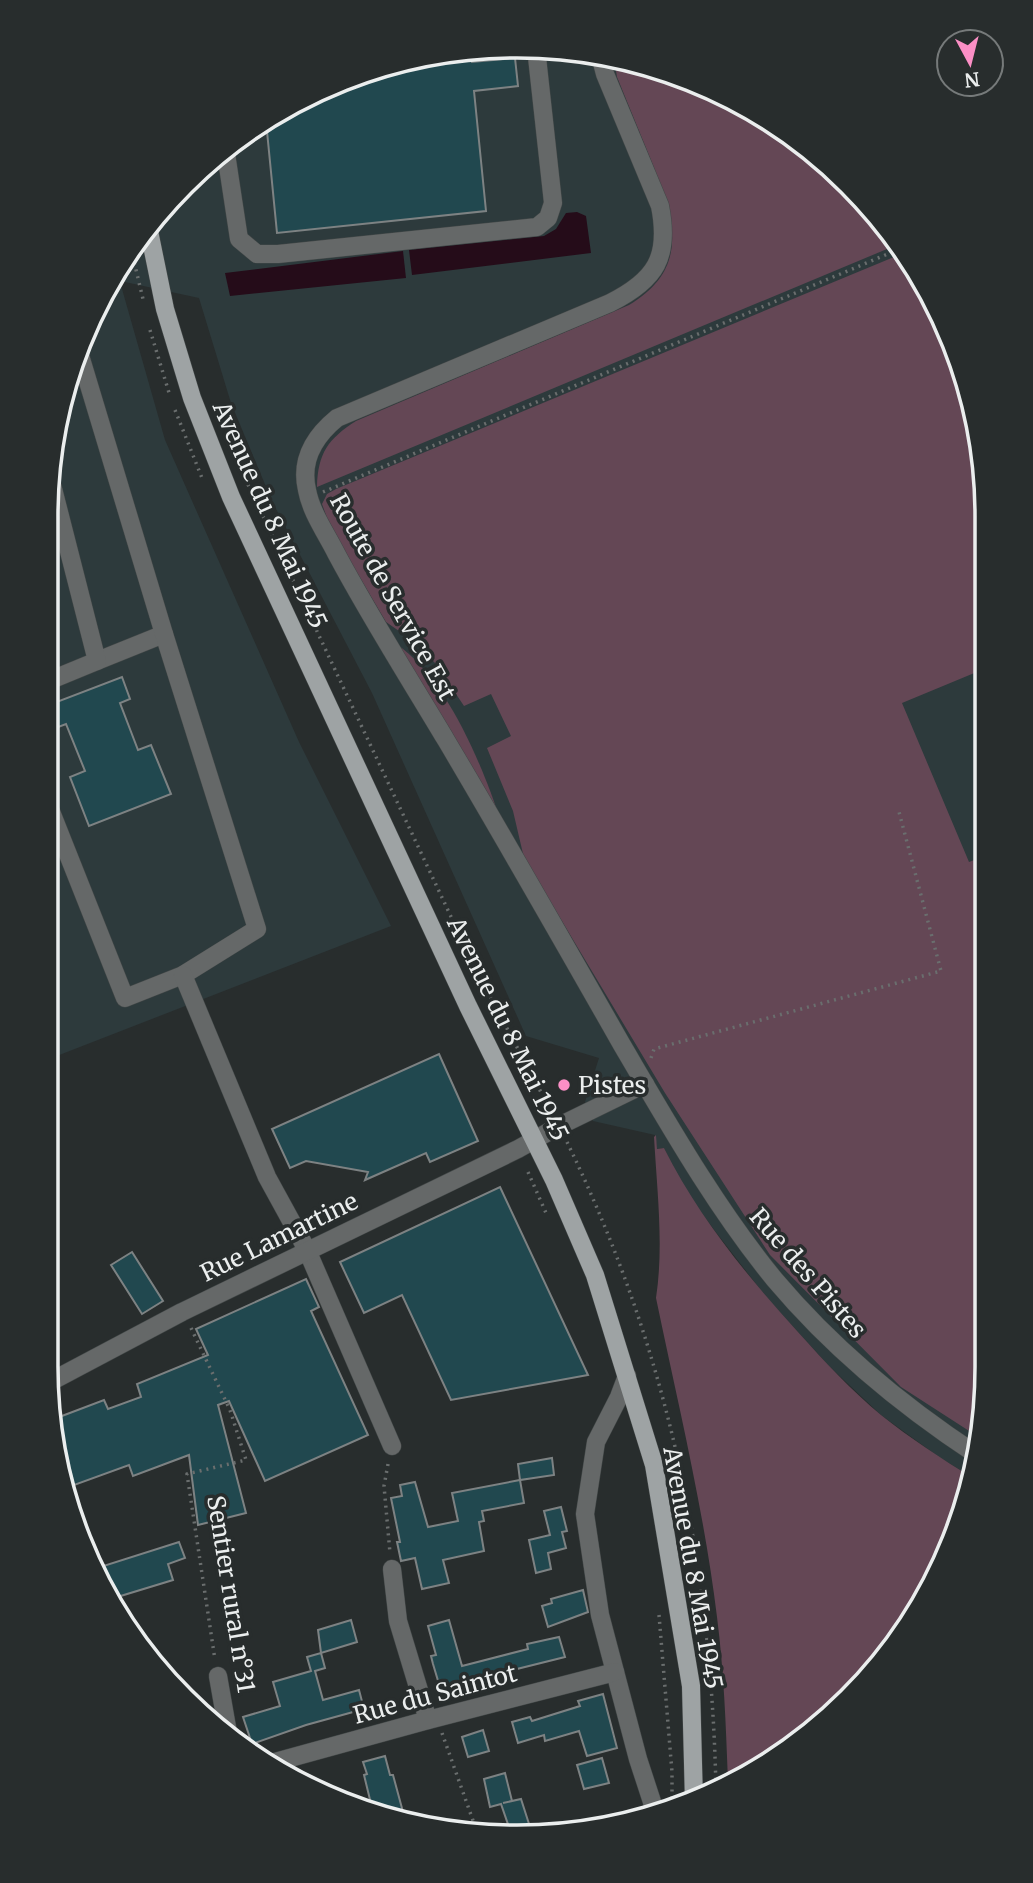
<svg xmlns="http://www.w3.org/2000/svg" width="1033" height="1883" font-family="Merriweather,serif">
<rect width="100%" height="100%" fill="#282d2d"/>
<g fill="#2d3a3c">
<polygon points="485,47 578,49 668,70 752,108 827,163 908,254 962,365 984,455 987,1397 973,1478 939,1457 881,1415 829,1366 767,1298 715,1231 684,1189 664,1148 657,1149 655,1135 593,1121 585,1102 599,1058 526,1036 372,693 272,501 231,403 199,298 125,282 118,268 162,206 229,143 308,94 394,62"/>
<polygon points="112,276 120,282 165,440 299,742 391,926 49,1059 46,1051 46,486 62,394"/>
</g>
<g fill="#644755">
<path d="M614,58l54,12 84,38 75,55 72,81 -582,243c1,-34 11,-48 39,-66l273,-116c64,-38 44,-90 21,-147 -11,-27 -22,-54 -33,-81z"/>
<polygon points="906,252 962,365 984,455 984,669 902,703 969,862 985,856 987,1397 980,1438 901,1387 770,1255 665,1093 524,858 513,811 487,748 511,736 491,694 464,706 436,664 412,640 386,622 331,529 322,504 327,494 336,489"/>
<path d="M396,644c49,32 86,120 104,175z"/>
<path d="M656,1135l1,14 7,-1c34,68 83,128 134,184 26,29 53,58 83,83 29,23 61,44 92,63l-2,11 -46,113 -98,118 -99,62c-2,-55 -4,-110 -11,-165 -13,-107 -39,-213 -61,-319 8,-53 1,-107 -2,-161z"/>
</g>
<g fill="#250c19">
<polygon points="577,212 586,216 591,253 412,275 409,250 544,236 556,229 566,213"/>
<polygon points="403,251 406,278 230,296 225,273"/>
</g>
<g fill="#21484f" stroke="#7d8283" stroke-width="2">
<polygon points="470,49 472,62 515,58 518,86 474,91 486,211 277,233 266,121 308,94 394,62"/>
<polygon points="122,677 130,699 120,703 138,750 151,745 171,794 89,826 70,777 85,771 66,724 53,729 46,706"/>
<polygon points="439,1054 478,1141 430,1162 426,1153 365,1180 368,1172 306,1161 290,1168 272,1129"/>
<polygon points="500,1187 588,1375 451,1400 402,1295 364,1313 340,1262"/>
<polygon points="132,1252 163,1301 142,1314 111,1265"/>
<polygon points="306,1279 319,1307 311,1311 368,1435 265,1481 229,1401 218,1405 246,1513 198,1525 189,1455 133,1476 129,1465 66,1488 54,1419 104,1400 108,1409 141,1397 137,1384 208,1355 196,1329"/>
<polygon points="552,1458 554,1475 520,1480 518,1464"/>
<polygon points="520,1480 524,1503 482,1511 484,1521 479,1522 484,1551 443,1560 449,1583 422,1589 415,1558 401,1561 397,1542 400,1542 391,1498 402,1496 400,1485 415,1482 428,1527 458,1521 452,1493"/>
<polygon points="561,1507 567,1531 562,1532 566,1548 548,1553 551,1569 536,1573 529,1540 550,1535 544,1511"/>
<polygon points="179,1542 185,1558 168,1564 173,1580 114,1598 97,1568"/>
<polygon points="583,1590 588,1612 548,1627 542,1606 552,1603 551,1599"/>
<polygon points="351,1620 357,1642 321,1653 318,1630"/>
<polygon points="449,1620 462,1666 528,1649 527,1644 559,1637 565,1657 513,1670 504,1676 442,1694 433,1664 431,1656 436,1655 428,1626"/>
<polygon points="321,1653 325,1668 315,1671 323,1700 359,1690 364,1709 306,1725 252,1744 243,1717 280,1706 273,1682 311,1671 307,1657"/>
<polygon points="603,1694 617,1748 587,1756 579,1731 545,1741 544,1735 518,1743 512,1722 530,1717 532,1721 580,1706 578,1701"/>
<polygon points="483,1730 489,1751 468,1757 462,1737"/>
<polygon points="385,1756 390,1775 393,1775 406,1823 395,1822 373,1812 364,1775 367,1774 363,1762"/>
<polygon points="602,1758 609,1783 584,1789 577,1765"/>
<polygon points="505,1773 512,1801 503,1803 521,1799 530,1827 511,1833 501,1804 490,1807 484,1779"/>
</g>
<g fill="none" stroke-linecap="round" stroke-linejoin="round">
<defs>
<g id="minor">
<path d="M600,55l5,19 55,132c10,51 -4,74 -50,97l-273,115c-22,18 -37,42 -30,72 4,22 19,43 29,63 34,64 73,125 110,187 60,101 118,203 176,305 47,80 94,163 153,235 59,70 126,125 202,175"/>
<polyline points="225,147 239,239 257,254 278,254 537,227 548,218 553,203 536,48"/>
<polyline points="97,661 164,634"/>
<polyline points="46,682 97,661 49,473"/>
<polyline points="46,799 125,998 183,975 257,929 164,634 79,352"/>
<polyline points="183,975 267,1177 307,1250 392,1446"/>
<polyline points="627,1376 619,1397 596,1442 585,1514 600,1615 638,1759 655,1811"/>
<polyline points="48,1383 182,1312 518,1149 559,1126 645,1084"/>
<polyline points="392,1569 398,1621 428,1720"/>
<polyline points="218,1676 228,1733"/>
<polyline points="268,1764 428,1720 615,1672"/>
</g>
<polyline id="major" points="148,226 165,309 192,398 231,497 468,1006 554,1180 595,1275 654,1465 691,1686 694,1802"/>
</defs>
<use href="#minor" stroke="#434848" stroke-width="19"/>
<use href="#major" stroke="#434848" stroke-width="19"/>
<g stroke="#6a6e6e" stroke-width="3.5" stroke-dasharray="2 5" stroke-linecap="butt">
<polyline points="164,204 168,224"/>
<polyline points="131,249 143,299"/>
<polyline points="150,330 170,396"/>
<polyline points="175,410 202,478"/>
<polyline points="245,478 477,972 551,1111"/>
<polyline points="323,492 902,248"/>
<polyline points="651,1058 654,1049 941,971 898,808"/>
<path d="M567,1142c101,209 144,417 149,648"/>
<polyline points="528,1172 546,1213"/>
<polyline points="191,1328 230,1410 246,1460 187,1474 215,1660"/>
<polyline points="388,1464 384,1486 390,1553"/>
<polyline points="659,1615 672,1772 672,1800"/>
<polyline points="442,1733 476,1829"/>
</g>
<use href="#minor" stroke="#656868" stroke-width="18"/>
<use href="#major" stroke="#9ea3a4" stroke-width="18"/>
</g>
<circle fill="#fb8fc5" stroke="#282d2d" stroke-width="2.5" cx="564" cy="1085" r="7"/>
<g text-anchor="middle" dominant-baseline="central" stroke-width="7" stroke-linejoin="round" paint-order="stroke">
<g font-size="24" fill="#ebeeee" stroke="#282d2d">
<text transform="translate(270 515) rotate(66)">Avenue du 8 Mai 1945</text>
<text transform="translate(393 597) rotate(61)">Route de Service Est</text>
<text transform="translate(508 1029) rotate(64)">Avenue du 8 Mai 1945</text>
<text transform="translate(279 1237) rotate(-26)">Rue Lamartine</text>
<text transform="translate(808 1273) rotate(49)">Rue des Pistes</text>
<text transform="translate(693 1568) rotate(80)">Avenue du 8 Mai 1945</text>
<text transform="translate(231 1594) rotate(81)">Sentier rural n°31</text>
<text transform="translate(435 1694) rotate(-15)">Rue du Saintot</text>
</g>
<g font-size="24" fill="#ebeeee" stroke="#282d2d" text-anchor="start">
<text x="578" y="1085">Pistes</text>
</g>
</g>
<path d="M0 0H1033V1883H0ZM516 58H517A458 458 0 0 1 975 516V1367A458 458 0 0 1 517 1825H516A458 458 0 0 1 58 1367V516A458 458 0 0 1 516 58Z" fill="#282d2d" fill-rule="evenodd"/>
<path fill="none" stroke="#ebeeee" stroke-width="3.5" d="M516 58H517A458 458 0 0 1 975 516V1367A458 458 0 0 1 517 1825H516A458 458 0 0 1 58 1367V516A458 458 0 0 1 516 58Z"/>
<g transform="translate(970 63) rotate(173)"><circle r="33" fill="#282d2d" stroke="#767a7a" stroke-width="2"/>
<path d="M0-5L12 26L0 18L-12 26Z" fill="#fb8fc5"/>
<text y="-10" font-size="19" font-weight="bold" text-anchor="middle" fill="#ebeeee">N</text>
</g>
</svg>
